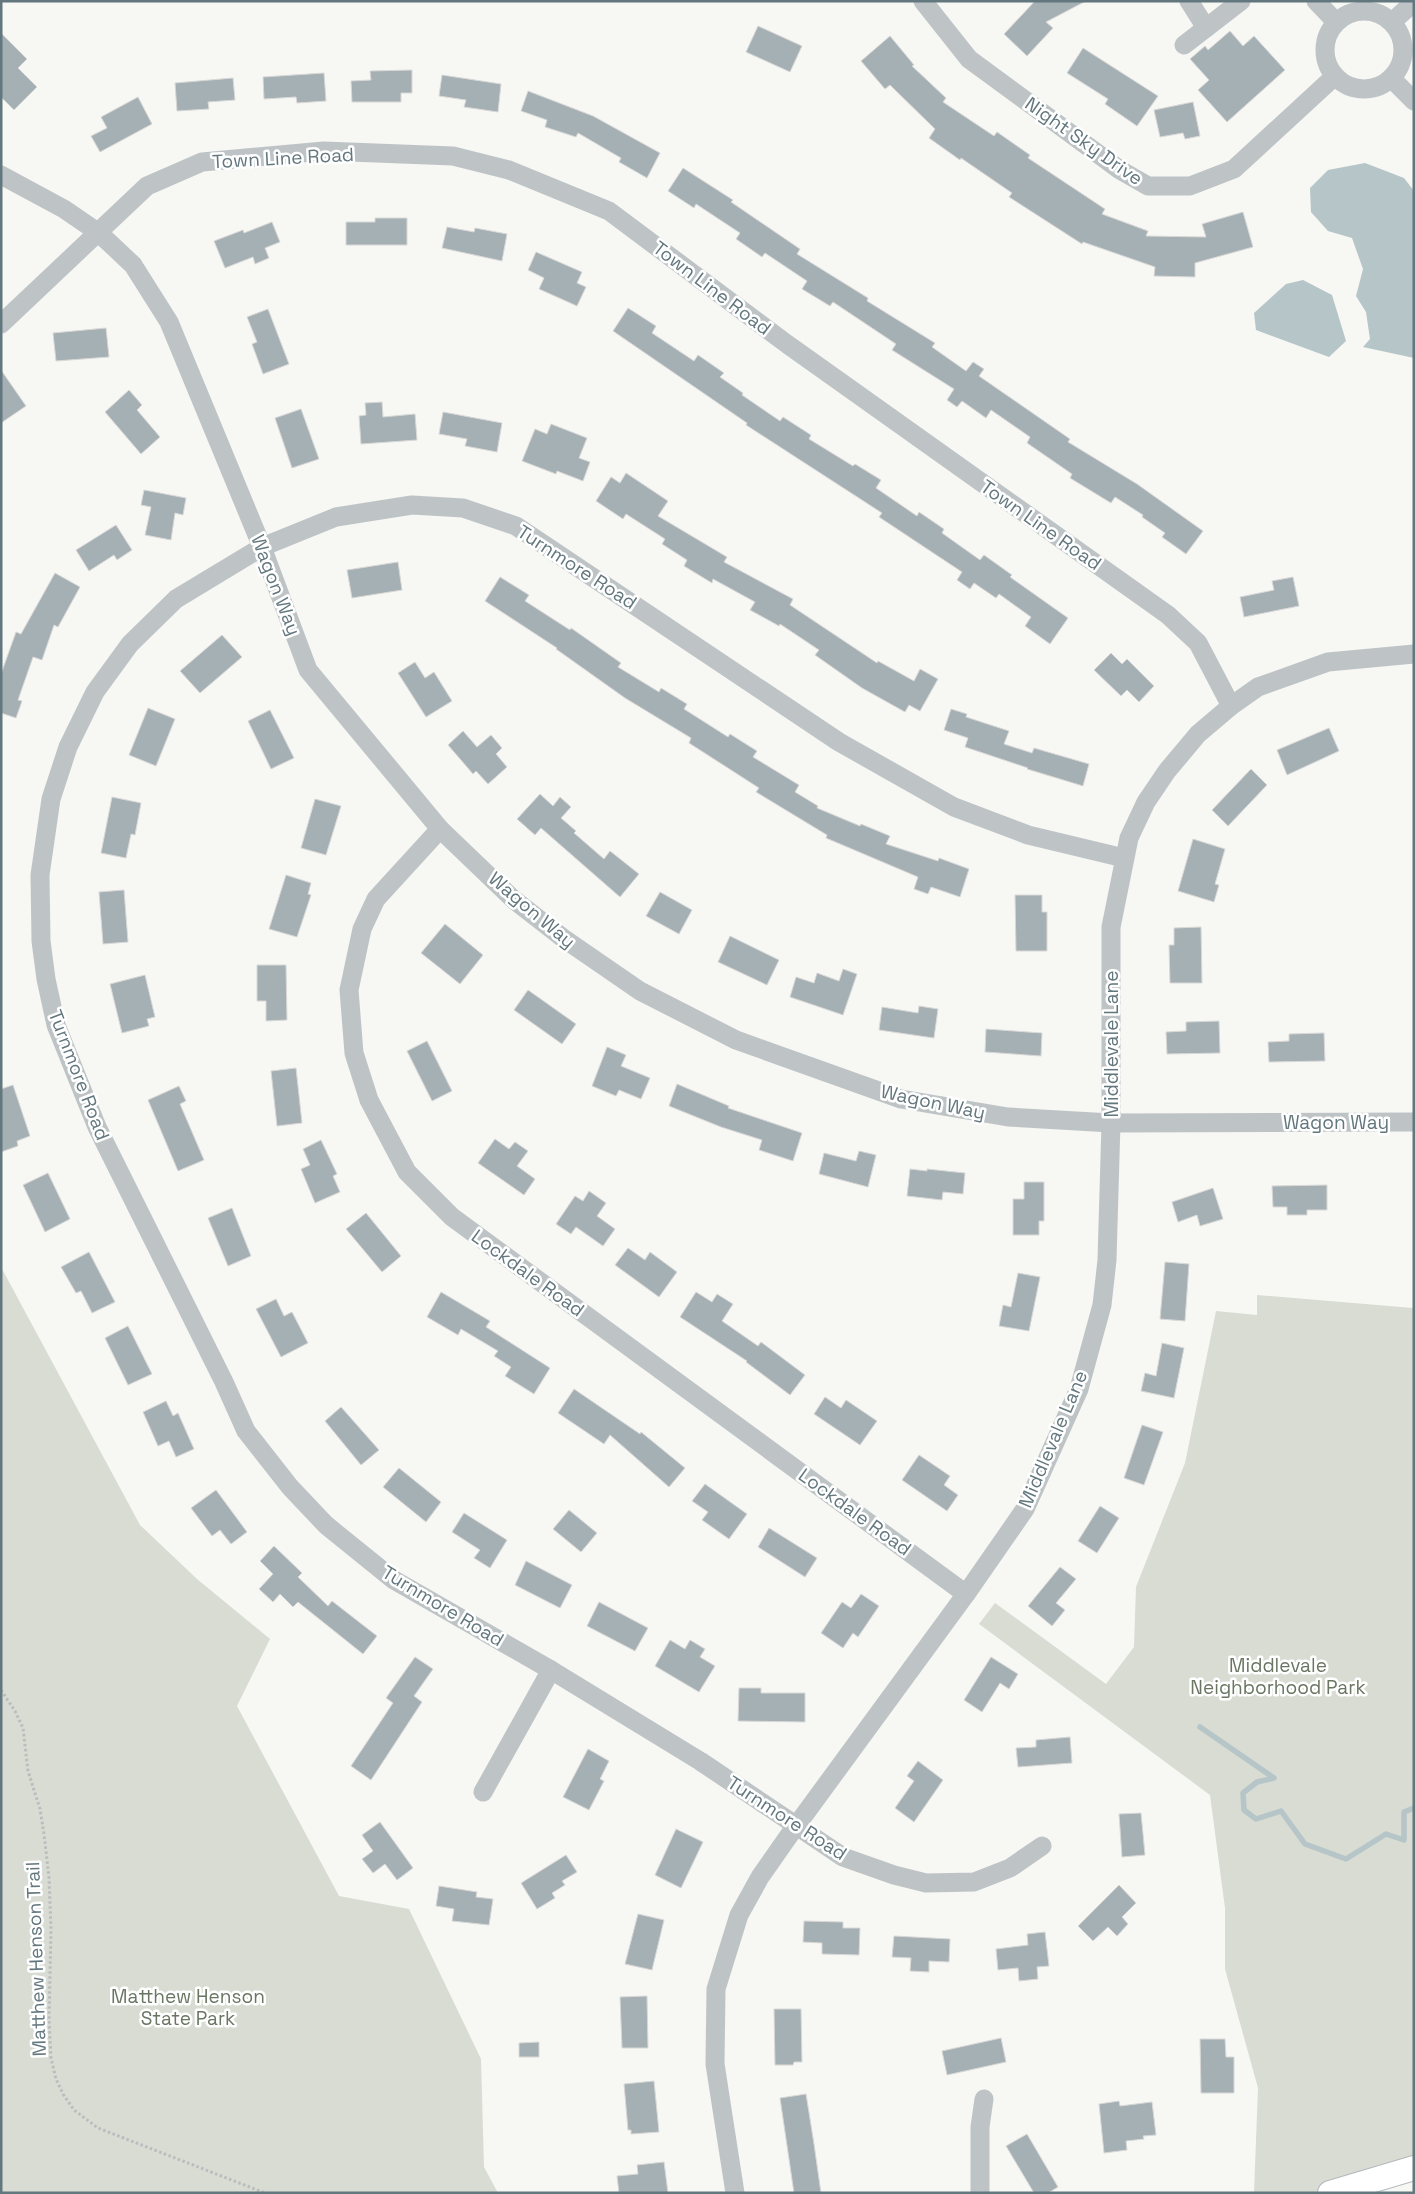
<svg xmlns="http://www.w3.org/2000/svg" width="1415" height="2194" font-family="'Space Grotesk',sans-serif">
<rect width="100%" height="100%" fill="#f7f7f4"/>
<g fill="#d8dcd3">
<polygon points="1,1267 140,1525 197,1579 270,1639 237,1706 339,1896 409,1909 481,2059 484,2167 498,2193 1,2193"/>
<polygon points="1257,1295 1413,1308 1414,1305 1414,2172 1330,2193 1254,2193 1258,2088 1225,1969 1225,1908 1210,1795 979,1624 995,1603 1106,1684 1134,1647 1136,1587 1185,1463 1216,1311 1257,1315"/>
</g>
<g fill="#b6c5c7">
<polygon points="1365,163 1404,178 1414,191 1414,358 1363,347 1370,339 1366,312 1356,296 1363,269 1352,238 1328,231 1311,212 1310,188 1328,170"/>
<polygon points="1303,280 1332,295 1346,341 1329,357 1256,330 1254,313 1286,284"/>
</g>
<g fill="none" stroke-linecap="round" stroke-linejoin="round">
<polyline stroke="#b6c5c7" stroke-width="5.5" points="1200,1727 1274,1778 1257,1782 1243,1793 1244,1810 1256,1819 1281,1811 1305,1844 1346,1859 1386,1834 1404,1840 1404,1812 1414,1808"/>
</g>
<g fill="#a5b0b4" stroke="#d9d8d7">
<polygon points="1035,1 1086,1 1046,22 1053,28 1027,56 1004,34"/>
<polygon points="758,26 802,46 790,72 746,52"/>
<polygon points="1230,31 1243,46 1254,36 1285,70 1227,122 1198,90 1209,80 1190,59 1205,46 1208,50"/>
<polygon points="1,33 27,59 18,68 37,87 14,110 1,97"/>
<polygon points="890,36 914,65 912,66 946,98 943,102 994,136 997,132 1030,155 1028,158 1105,209 1102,214 1148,231 1146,236 1206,237 1202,224 1243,212 1253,247 1195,263 1195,277 1154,276 1155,267 1083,242 1082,244 1009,197 1012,193 961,158 960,160 929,138 935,129 890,85 885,89 861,61"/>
<polygon points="1083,48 1158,96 1137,126 1105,104 1108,99 1067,73"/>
<polygon points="412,70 412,93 401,93 401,102 352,102 351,81 371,80 370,71"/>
<polygon points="324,73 326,101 297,103 296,97 264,99 263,77"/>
<polygon points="442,75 501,84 498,112 464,107 466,100 439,96"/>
<polygon points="233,78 235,100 208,102 209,109 177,111 175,83"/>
<polygon points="528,91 593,116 660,153 647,178 619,162 621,158 578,133 576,137 545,127 547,120 521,111"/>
<polygon points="138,97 152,124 100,152 91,136 107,128 101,117"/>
<polygon points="1193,102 1200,136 1185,139 1183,133 1160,137 1154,110"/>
<polygon points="683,168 733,200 731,202 800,249 797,254 868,298 867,301 935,343 932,347 966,371 973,362 984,369 979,376 1070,439 1068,442 1137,484 1203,531 1186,554 1162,537 1165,533 1142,517 1143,515 1115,497 1111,503 1070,478 1072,474 1027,443 1030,437 991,410 986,418 962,401 957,407 947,400 954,389 892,350 896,344 833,302 830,306 802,289 807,281 765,253 762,257 736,239 740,233 696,204 694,208 668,191"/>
<polygon points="375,218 407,218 407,245 346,245 346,222 375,222"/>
<polygon points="272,222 280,242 265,248 269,258 255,264 253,257 225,268 214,241 243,230 244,233"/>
<polygon points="447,227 474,232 475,228 507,234 502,261 442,248"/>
<polygon points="536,252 582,272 577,283 586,287 577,306 539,289 544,278 528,270"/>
<polygon points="628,308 656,326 652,333 694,361 698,355 724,373 720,377 743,393 742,395 780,421 783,417 811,435 809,439 853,466 855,464 881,480 876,488 917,516 919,512 944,529 942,533 980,560 984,555 1012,575 1010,577 1068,618 1050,644 1025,626 1031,617 999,594 996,598 974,583 970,589 957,580 962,572 879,517 882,513 746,425 747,423 613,331"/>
<polygon points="268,309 289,364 263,374 252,344 257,342 247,317"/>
<polygon points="106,328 109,357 56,361 53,333"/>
<polygon points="1,370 26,406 1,423"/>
<polygon points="129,390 142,405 137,410 160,437 141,454 105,412"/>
<polygon points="382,402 383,417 415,414 417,440 361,444 359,416 366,415 365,403"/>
<polygon points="301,409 319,459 292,468 275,418"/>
<polygon points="443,412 502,423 497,452 465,446 467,439 439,434"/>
<polygon points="551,424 587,438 579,458 590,462 583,481 557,471 556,474 522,461 535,429 547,434"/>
<polygon points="626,473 668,501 658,516 727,557 724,562 793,599 790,605 877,663 878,661 914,681 920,669 938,679 920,711 909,705 905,712 862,688 815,655 819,650 780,624 779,626 750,610 755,602 713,579 712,583 684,566 687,560 662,544 665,539 626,514 623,519 596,501 611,477 620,483"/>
<polygon points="144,490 186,498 183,515 175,513 171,540 145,535 151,507 141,505"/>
<polygon points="116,525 132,550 117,560 114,555 89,571 76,550"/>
<polygon points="398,562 402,590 352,598 347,570"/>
<polygon points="55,573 80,587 58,627 54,625 42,660 33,657 18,700 22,701 16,718 1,713 1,674 16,632 21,634"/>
<polygon points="500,577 529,595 525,601 570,630 571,628 621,663 618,667 659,692 661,688 687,704 684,709 728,737 730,734 757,751 753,757 799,785 795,792 818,806 817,808 860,826 861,824 890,836 886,844 938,861 939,858 969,869 960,897 931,887 928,894 914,889 918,877 826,838 827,835 756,792 759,788 689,743 691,738 625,698 556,649 557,648 485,601"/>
<polygon points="1293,577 1299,606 1244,617 1240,597 1274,590 1272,581"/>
<polygon points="222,635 242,657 200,693 180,671"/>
<polygon points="1111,653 1122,664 1127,659 1154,686 1139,702 1127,690 1121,696 1094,670"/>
<polygon points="415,662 425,678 434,672 452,701 426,717 398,673"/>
<polygon points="148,708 175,719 156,766 129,755"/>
<polygon points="951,709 967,714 966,717 1009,731 1004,744 1032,753 1034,748 1089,764 1083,786 1027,769 1028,768 965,747 968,738 944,730"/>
<polygon points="270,710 294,758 271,769 248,721"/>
<polygon points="1329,728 1339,751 1287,775 1277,750"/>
<polygon points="463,731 477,747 491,735 502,748 496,754 507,767 488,784 476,771 473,774 448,745"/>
<polygon points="1251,769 1267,785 1228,826 1212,810"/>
<polygon points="540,794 553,806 560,797 571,807 561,818 576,831 574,833 604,859 610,851 639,874 620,897 541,828 535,835 517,819"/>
<polygon points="112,797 141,803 135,835 131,834 126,858 101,853"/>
<polygon points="315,799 341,806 326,855 301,848"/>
<polygon points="1193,839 1225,849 1215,884 1219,885 1214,902 1178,891"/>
<polygon points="286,875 311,883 308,894 311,895 297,937 269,929"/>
<polygon points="124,890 128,942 103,944 99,892"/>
<polygon points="660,892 692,910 679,934 646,916"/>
<polygon points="1015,895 1042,895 1042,912 1047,912 1047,951 1016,951"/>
<polygon points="445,924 483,955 460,984 421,953"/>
<polygon points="1201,927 1202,983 1170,983 1169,945 1174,945 1174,928"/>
<polygon points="730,936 779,960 767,985 718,962"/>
<polygon points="257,965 286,965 287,1020 266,1021 266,1001 257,1001"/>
<polygon points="843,969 857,974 843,1015 790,997 796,977 814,983 817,973 839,981"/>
<polygon points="145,975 155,1017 147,1019 149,1026 122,1033 110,984"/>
<polygon points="528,990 576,1024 562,1044 514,1010"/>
<polygon points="919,1006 938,1009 934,1038 879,1030 882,1007 918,1013"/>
<polygon points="1219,1021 1220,1053 1167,1054 1166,1032 1186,1031 1186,1022"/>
<polygon points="986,1029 1042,1033 1041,1056 985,1052"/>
<polygon points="1324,1033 1325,1061 1269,1062 1268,1042 1289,1041 1289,1034"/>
<polygon points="427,1041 452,1091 432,1101 407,1051"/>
<polygon points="607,1047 626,1055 621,1066 650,1078 641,1099 619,1090 616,1096 592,1086"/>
<polygon points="296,1068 302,1123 277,1126 271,1071"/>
<polygon points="677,1084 729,1106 728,1108 802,1133 793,1161 759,1150 762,1140 721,1127 669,1106"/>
<polygon points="13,1085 30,1136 17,1141 18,1146 1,1152 1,1089"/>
<polygon points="179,1086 186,1101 180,1104 204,1160 178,1171 148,1100"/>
<polygon points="495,1139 509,1149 515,1142 528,1151 517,1166 535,1179 524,1195 478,1163"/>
<polygon points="321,1140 337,1174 333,1176 340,1192 315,1203 301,1169 310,1165 303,1149"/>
<polygon points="859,1151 876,1155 868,1187 819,1174 824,1153 856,1161"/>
<polygon points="910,1169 927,1171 927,1169 965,1173 963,1194 943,1192 942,1200 907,1196"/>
<polygon points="48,1173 70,1219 45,1232 23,1185"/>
<polygon points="1024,1182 1044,1182 1044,1221 1039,1221 1039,1235 1013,1235 1013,1199 1024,1199"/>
<polygon points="1327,1185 1327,1210 1307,1210 1307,1215 1287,1215 1287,1207 1273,1207 1272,1186"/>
<polygon points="1213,1188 1223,1219 1200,1226 1197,1215 1178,1222 1172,1202"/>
<polygon points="589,1191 606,1203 597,1216 615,1229 603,1246 576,1227 571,1234 556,1224 575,1196 583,1201"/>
<polygon points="232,1208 251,1256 228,1266 208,1218"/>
<polygon points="366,1213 401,1256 382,1272 346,1229"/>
<polygon points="628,1248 645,1260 650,1252 677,1272 659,1297 615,1265"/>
<polygon points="89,1252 115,1302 92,1313 81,1291 76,1293 61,1267"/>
<polygon points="1165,1262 1189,1264 1185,1321 1160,1319"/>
<polygon points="1018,1273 1040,1277 1029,1331 999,1326 1003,1305 1011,1307"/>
<polygon points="441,1292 490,1321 486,1327 550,1368 534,1394 505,1376 511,1367 494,1356 498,1351 461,1329 458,1335 427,1317"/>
<polygon points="696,1292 712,1302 717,1294 733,1304 722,1321 758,1346 761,1342 805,1375 790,1395 746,1362 747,1361 680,1317"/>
<polygon points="276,1299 284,1316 292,1312 308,1343 281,1357 256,1309"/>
<polygon points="128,1326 152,1374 128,1385 105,1338"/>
<polygon points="1162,1343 1184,1348 1174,1398 1141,1391 1145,1373 1156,1376"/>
<polygon points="574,1389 640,1434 641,1432 685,1468 669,1487 610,1435 604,1444 558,1413"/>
<polygon points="825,1397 841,1408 846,1400 877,1421 860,1445 814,1414"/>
<polygon points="166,1401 173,1416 178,1413 194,1449 176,1457 169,1441 158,1446 143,1412"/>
<polygon points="341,1407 379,1450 361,1465 325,1421"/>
<polygon points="1142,1425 1163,1432 1144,1485 1124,1478"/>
<polygon points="919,1455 950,1476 944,1485 958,1495 947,1511 902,1480"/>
<polygon points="399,1468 441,1502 426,1522 383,1487"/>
<polygon points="705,1484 747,1514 729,1539 702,1520 708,1512 692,1501"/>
<polygon points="216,1490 247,1532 231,1544 220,1530 212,1536 191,1508"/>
<polygon points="1100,1506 1119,1518 1097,1553 1078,1541"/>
<polygon points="569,1510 597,1533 581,1552 553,1529"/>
<polygon points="464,1513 507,1540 490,1568 474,1558 480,1550 452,1532"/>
<polygon points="769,1528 817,1558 805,1577 758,1547"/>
<polygon points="274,1546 302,1573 298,1577 328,1606 332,1601 377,1636 363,1654 298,1602 293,1607 280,1594 273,1602 259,1589 273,1574 260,1561"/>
<polygon points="526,1561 572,1585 560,1608 515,1585"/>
<polygon points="1060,1567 1076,1579 1056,1603 1065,1610 1052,1626 1028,1606"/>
<polygon points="861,1594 879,1606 858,1637 853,1633 843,1648 821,1633 842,1602 851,1608"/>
<polygon points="599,1602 648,1628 635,1651 587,1626"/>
<polygon points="670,1640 685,1649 690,1640 705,1649 700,1657 715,1666 699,1692 655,1666"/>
<polygon points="415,1657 433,1669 414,1696 422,1702 371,1780 351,1766 393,1703 386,1698"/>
<polygon points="991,1657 1018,1674 1009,1689 1000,1683 982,1712 964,1700"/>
<polygon points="739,1688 761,1688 761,1693 805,1693 805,1722 738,1721"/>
<polygon points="1070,1737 1072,1763 1018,1767 1016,1748 1036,1747 1036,1740"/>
<polygon points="588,1749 609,1761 600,1779 604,1781 589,1810 563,1797"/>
<polygon points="918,1761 943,1780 914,1822 895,1808 914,1781 907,1776"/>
<polygon points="1141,1813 1145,1855 1122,1857 1119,1814"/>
<polygon points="380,1822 413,1868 397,1880 385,1864 373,1873 362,1859 373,1851 362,1835"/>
<polygon points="676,1829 703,1842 681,1888 655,1875"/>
<polygon points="566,1855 577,1872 562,1881 565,1885 552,1893 555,1898 537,1909 521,1883"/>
<polygon points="1119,1885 1136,1903 1122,1917 1128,1924 1117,1936 1108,1927 1093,1941 1078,1926"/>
<polygon points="439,1886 477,1892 476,1897 493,1899 489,1925 452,1921 454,1909 436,1906"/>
<polygon points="638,1914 664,1920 652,1970 625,1964"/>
<polygon points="804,1921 843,1922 843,1928 860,1928 859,1955 822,1954 822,1943 803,1942"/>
<polygon points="1045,1932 1049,1966 1037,1967 1038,1979 1019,1981 1018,1968 998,1970 996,1949 1028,1945 1027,1934"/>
<polygon points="894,1936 950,1939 949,1962 929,1961 929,1972 910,1971 911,1958 892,1957"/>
<polygon points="647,1996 648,2048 622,2048 620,1997"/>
<polygon points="774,2009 801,2009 802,2062 794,2062 793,2065 775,2065"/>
<polygon points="1001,2038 1006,2062 947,2075 942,2051"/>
<polygon points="1200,2039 1225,2039 1226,2057 1234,2057 1234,2093 1201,2093"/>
<polygon points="539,2042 539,2057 519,2057 519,2043"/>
<polygon points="654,2081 659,2132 631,2134 631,2130 628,2130 624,2084"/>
<polygon points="806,2094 814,2144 821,2193 794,2193 780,2098"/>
<polygon points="1119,2101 1120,2106 1152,2102 1156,2135 1143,2136 1144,2139 1126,2141 1127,2150 1104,2153 1099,2104"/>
<polygon points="1027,2134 1058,2187 1048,2193 1034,2193 1006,2146"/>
<polygon points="664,2162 668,2193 619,2193 617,2176 638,2174 637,2165"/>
</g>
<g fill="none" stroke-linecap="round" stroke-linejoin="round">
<defs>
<polyline id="major" points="1330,2193 1414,2168"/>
</defs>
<use href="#major" stroke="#b2b8bb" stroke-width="26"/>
<polyline stroke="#b9bdbe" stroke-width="3" stroke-dasharray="2.5 2.5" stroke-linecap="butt" points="1,1690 15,1711 23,1728 28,1771 40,1809 44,1834 49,1878 51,1929 49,2019 51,2058 56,2079 63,2094 74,2110 98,2128 265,2193"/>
<g stroke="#bec4c6" stroke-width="19">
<polyline points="923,1 969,59 1120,170 1148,186 1190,186 1234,169 1335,76"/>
<polyline points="1189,1 1206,28"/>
<polyline points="1316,1 1336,22"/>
<circle cx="1364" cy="50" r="39"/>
<polyline points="1392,22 1414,2"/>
<polyline points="1184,45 1241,1"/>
<polyline points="1391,78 1414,101"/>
<polyline points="1,175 64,209 99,233 133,265 169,322 262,547 308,670 440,829 513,899 563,938 640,991 736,1040 901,1099 1008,1117 1111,1123 1414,1122"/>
<polyline points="1,324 147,186 202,162 324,151 453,156 509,170 609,211 787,344 1168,615 1198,643 1231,706"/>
<polyline points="440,829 376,899 362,929 349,990 354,1053 369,1100 407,1172 452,1217 966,1594"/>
<polyline points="483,1792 551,1670"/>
<polyline points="1042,1846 1010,1868 974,1882 926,1883 894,1875 843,1857 700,1761 551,1670 394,1580 326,1525 290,1487 246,1431 224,1382 97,1127 56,1025 46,979 41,941 40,875 51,799 68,747 95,692 130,644 176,599 262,547 336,517 412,505 463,508 516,526 839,742 954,807 1028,835 1124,858"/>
<polyline points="735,2193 715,2064 716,1989 739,1915 760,1877 788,1837 966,1594 1025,1509 1079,1389 1102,1305 1107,1260 1111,1123 1111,927 1129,838 1146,802 1167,771 1198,734 1231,706 1258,687 1328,662 1414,654"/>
<polyline points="980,2193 980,2127 984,2099"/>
</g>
<use href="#major" stroke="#fff" stroke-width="24"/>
</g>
<g text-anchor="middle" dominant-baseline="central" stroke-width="5" stroke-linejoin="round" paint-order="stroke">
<g font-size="19" fill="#63777e" stroke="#fff">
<text transform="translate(1084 141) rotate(35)">Night Sky Drive</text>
<text transform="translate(283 158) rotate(-3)">Town Line Road</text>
<text transform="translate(712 288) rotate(37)">Town Line Road</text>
<text transform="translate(1041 525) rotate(35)">Town Line Road</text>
<text transform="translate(577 567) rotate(33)">Turnmore Road</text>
<text transform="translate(276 585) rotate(69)">Wagon Way</text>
<text transform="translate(532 910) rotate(40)">Wagon Way</text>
<text transform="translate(1111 1044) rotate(-90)">Middlevale Lane</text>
<text transform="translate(79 1075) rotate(69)">Turnmore Road</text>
<text transform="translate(933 1102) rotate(12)">Wagon Way</text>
<text x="1336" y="1122">Wagon Way</text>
<text transform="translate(528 1273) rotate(36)">Lockdale Road</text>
<text transform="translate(1053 1439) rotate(-67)">Middlevale Lane</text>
<text transform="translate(855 1512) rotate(36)">Lockdale Road</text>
<text transform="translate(443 1606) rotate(31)">Turnmore Road</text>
<text transform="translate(787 1818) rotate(33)">Turnmore Road</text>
<text transform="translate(36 1959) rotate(-92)">Matthew Henson Trail</text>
</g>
<g font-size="19" fill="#697662" stroke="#fff">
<text x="1278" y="1665">Middlevale<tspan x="1278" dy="22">Neighborhood Park</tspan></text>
<text x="188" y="1996">Matthew Henson<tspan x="188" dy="22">State Park</tspan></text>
</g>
</g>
<rect width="1415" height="2194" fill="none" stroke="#63777e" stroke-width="5"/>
</svg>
